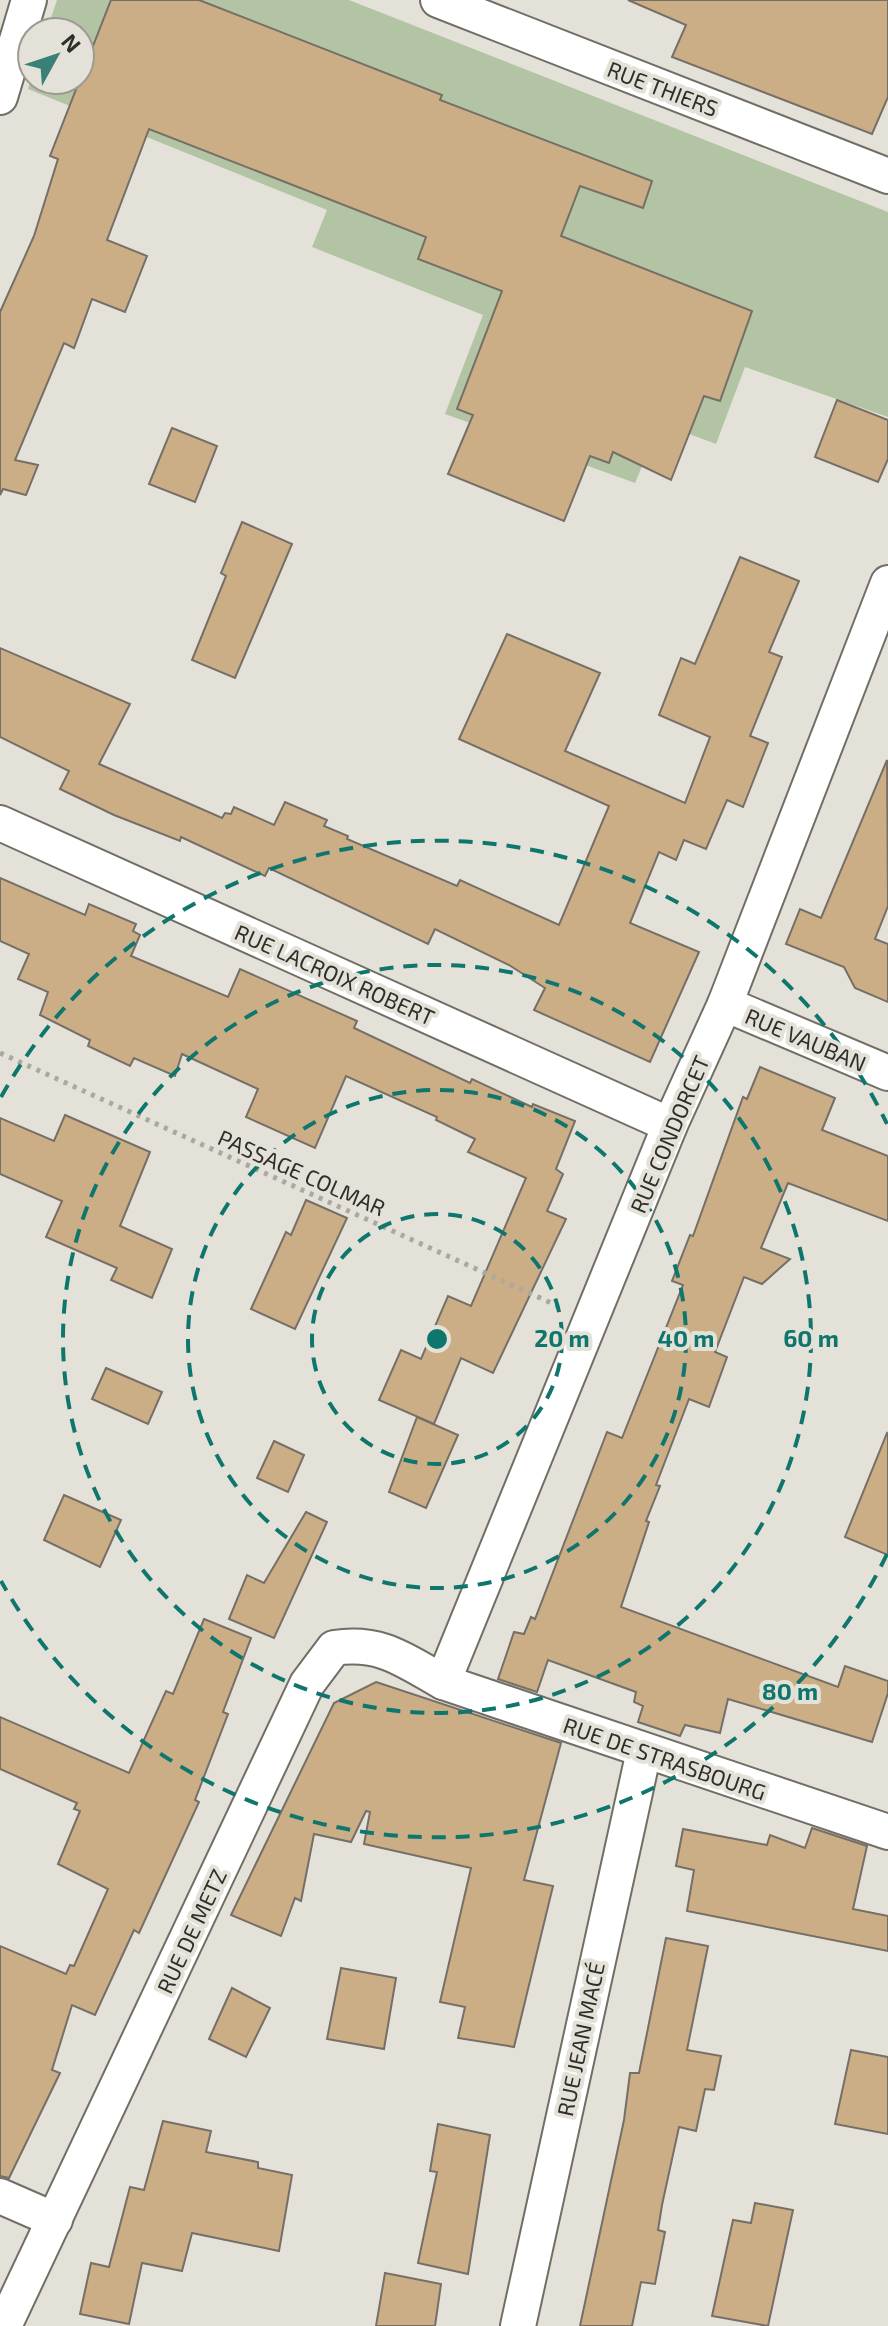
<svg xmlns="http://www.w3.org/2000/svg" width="888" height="2326" font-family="'Exo 2',sans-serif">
<rect width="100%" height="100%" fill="#e4e2d8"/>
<polygon fill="#b2c4a3" points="57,0 349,0 888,212 888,417 745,367 716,444 660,423 635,483 445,414 483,315 312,247 327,210 28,89 32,76 32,80 80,80 80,32 46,32"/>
<g fill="#ccae86" stroke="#756f67" stroke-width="2">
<polygon points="111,0 199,0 442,95 440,100 652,181 643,208 580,186 561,236 752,311 720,401 704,396 671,480 613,452 609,463 590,456 564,521 448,474 473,415 457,409 502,291 418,259 426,237 149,129 107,240 147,256 125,312 92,299 74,348 64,343 15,460 38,465 26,495 3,489 0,495 0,312 34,236 58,159 50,156"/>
<polygon points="628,0 888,0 888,97 872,134 672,57 686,25"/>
<polygon points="837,400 888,420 888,459 878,482 815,457"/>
<polygon points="172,428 217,446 195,502 149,484"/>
<polygon points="242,522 292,544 235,678 192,660 226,576 221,573"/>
<polygon points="740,557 799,581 769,652 782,657 750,736 768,743 743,807 727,800 706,849 684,840 676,860 659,852 630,923 699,952 650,1062 534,1010 545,988 509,965 435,929 428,944 269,868 265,876 181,837 180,841 114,815 60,789 69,771 0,737 0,648 130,704 99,764 222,818 225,813 231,814 234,807 274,825 285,802 327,820 324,826 348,836 347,839 457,886 460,880 559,925 609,806 459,739 507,634 600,673 565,751 685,803 710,737 659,715 681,658 695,664"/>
<polygon points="887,760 888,906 875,939 888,944 888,1002 855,988 844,967 786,944 800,909 821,918"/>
<polygon points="0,878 85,915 89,904 136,924 133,931 140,935 131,956 228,997 240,969 357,1021 354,1028 470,1083 472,1079 532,1107 533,1104 575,1121 556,1169 563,1174 547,1211 566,1219 493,1373 461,1358 434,1424 379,1400 401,1350 421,1359 448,1296 471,1306 526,1178 468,1152 475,1139 436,1120 437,1117 346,1076 315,1148 246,1117 258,1089 182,1054 175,1076 134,1058 130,1066 88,1046 90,1040 40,1015 48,992 18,979 29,954 0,941"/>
<polygon points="760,1067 835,1098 822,1130 888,1156 888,1221 788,1183 761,1248 790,1259 762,1284 744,1277 715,1352 727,1357 709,1407 689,1399 656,1485 660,1486 646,1521 649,1522 621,1607 838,1687 845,1666 888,1681 888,1693 872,1742 728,1699 720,1733 685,1725 680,1736 638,1722 643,1706 634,1702 636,1692 548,1660 537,1692 498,1679 514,1632 524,1634 531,1617 535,1619 607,1432 622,1438 683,1285 672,1281 690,1235 693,1236 743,1097 747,1099"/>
<polygon points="65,1115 150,1152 120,1226 172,1249 152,1298 111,1280 117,1268 46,1237 62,1201 0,1174 0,1118 54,1141"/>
<polygon points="306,1200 347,1218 295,1329 251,1309 286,1232 291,1235"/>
<polygon points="106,1368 162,1392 148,1424 92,1399"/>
<polygon points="417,1417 458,1435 426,1508 389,1492"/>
<polygon points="887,1433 888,1434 888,1555 845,1537"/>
<polygon points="274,1441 304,1455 288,1492 257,1478"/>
<polygon points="64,1495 121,1520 100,1567 44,1540"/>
<polygon points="306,1512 327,1522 274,1638 229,1619 247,1575 264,1583"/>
<polygon points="204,1619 251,1638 223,1712 228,1714 195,1800 199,1802 139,1933 134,1930 95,2015 72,2005 52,2070 60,2073 9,2178 0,2176 0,1946 66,1974 70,1965 74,1966 108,1889 58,1864 80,1811 74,1809 77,1803 0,1769 0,1717 129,1773 166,1691 173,1694"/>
<polygon points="376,1682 561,1743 524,1880 553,1886 514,2047 458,2038 465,2007 440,2002 471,1868 364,1844 370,1812 366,1811 351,1842 314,1834 301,1901 295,1898 281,1936 231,1915 334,1703"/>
<polygon points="812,1828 867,1846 853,1909 888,1916 888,1951 687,1911 694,1870 676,1866 683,1829 767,1845 770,1835 805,1848"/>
<polygon points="666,1938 708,1946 687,2050 721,2056 714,2090 705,2089 696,2131 679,2127 662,2205 658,2230 665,2232 655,2284 641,2282 632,2326 580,2326 624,2120 630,2073 639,2073"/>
<polygon points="341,1968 396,1978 384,2049 327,2039"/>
<polygon points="232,1988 270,2008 246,2057 209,2039"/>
<polygon points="851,2050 888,2057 888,2134 835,2124"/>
<polygon points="163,2121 211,2131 206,2152 258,2162 258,2168 292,2175 279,2251 192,2233 182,2271 142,2263 129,2324 80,2314 91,2263 109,2267 130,2187 144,2190"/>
<polygon points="438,2124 490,2135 468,2274 418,2263 437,2172 430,2171"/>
<polygon points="755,2203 793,2210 768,2326 712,2316 733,2220 751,2223"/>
<polygon points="385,2273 441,2284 435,2326 376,2326"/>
</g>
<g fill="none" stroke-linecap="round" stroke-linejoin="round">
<defs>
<g id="street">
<polyline points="438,0 888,176"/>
<polyline points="0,97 29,0"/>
<polyline points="0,823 670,1125"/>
<polyline points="725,1004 888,1073"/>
<polyline points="443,1682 670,1125 725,1004 888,583"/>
<polyline points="0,2196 55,2220"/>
<path d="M4,2326l303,-642 27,-36c47,-7 70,12 109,34l445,150"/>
<polyline points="518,2326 644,1751"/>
</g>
</defs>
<use href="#street" stroke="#706e65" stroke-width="38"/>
<polyline stroke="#aaa9a0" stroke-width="5" stroke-dasharray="4 6" stroke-linecap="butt" points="0,1053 558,1306"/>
<use href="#street" stroke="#fff" stroke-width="34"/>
</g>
<g fill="none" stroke="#0f766e" stroke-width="4" stroke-dasharray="14 10">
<circle cx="437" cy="1339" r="125"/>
<circle cx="437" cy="1339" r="249"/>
<circle cx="437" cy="1339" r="374"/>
<path d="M887 1554A499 499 0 0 1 1 1581M1 1097A499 499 0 0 1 887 1124"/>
</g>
<g text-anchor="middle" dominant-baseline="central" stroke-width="8" stroke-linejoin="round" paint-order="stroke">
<g font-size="22" fill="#2f2e2a" stroke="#e4e2d8">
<text transform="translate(663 88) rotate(21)">RUE THIERS</text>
<text transform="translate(335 974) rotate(24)">RUE LACROIX ROBERT</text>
<text transform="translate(806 1039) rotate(23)">RUE VAUBAN</text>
<text transform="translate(669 1134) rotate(-67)">RUE CONDORCET</text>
<text transform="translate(302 1172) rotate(24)">PASSAGE COLMAR</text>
<text transform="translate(665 1758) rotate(19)">RUE DE STRASBOURG</text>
<text transform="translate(191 1931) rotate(-65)">RUE DE METZ</text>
<text transform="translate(580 2039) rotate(-78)">RUE JEAN MACÉ</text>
</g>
</g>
<circle cx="437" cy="1339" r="12" fill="#0f766e" stroke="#e4e2d8" stroke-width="4"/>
<g font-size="24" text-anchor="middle" font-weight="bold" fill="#0f766e" stroke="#e4e2d8" stroke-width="8" stroke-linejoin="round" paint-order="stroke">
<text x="562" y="1347">20 m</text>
<text x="686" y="1347">40 m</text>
<text x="811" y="1347">60 m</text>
<text x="790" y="1700">80 m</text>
</g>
<g transform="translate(56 56) rotate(50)"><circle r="38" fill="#e4e2d8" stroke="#9c9a92" stroke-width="2"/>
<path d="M0-6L14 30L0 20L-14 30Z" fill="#398077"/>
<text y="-12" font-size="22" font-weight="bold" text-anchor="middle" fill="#2f2e2a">N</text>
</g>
</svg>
